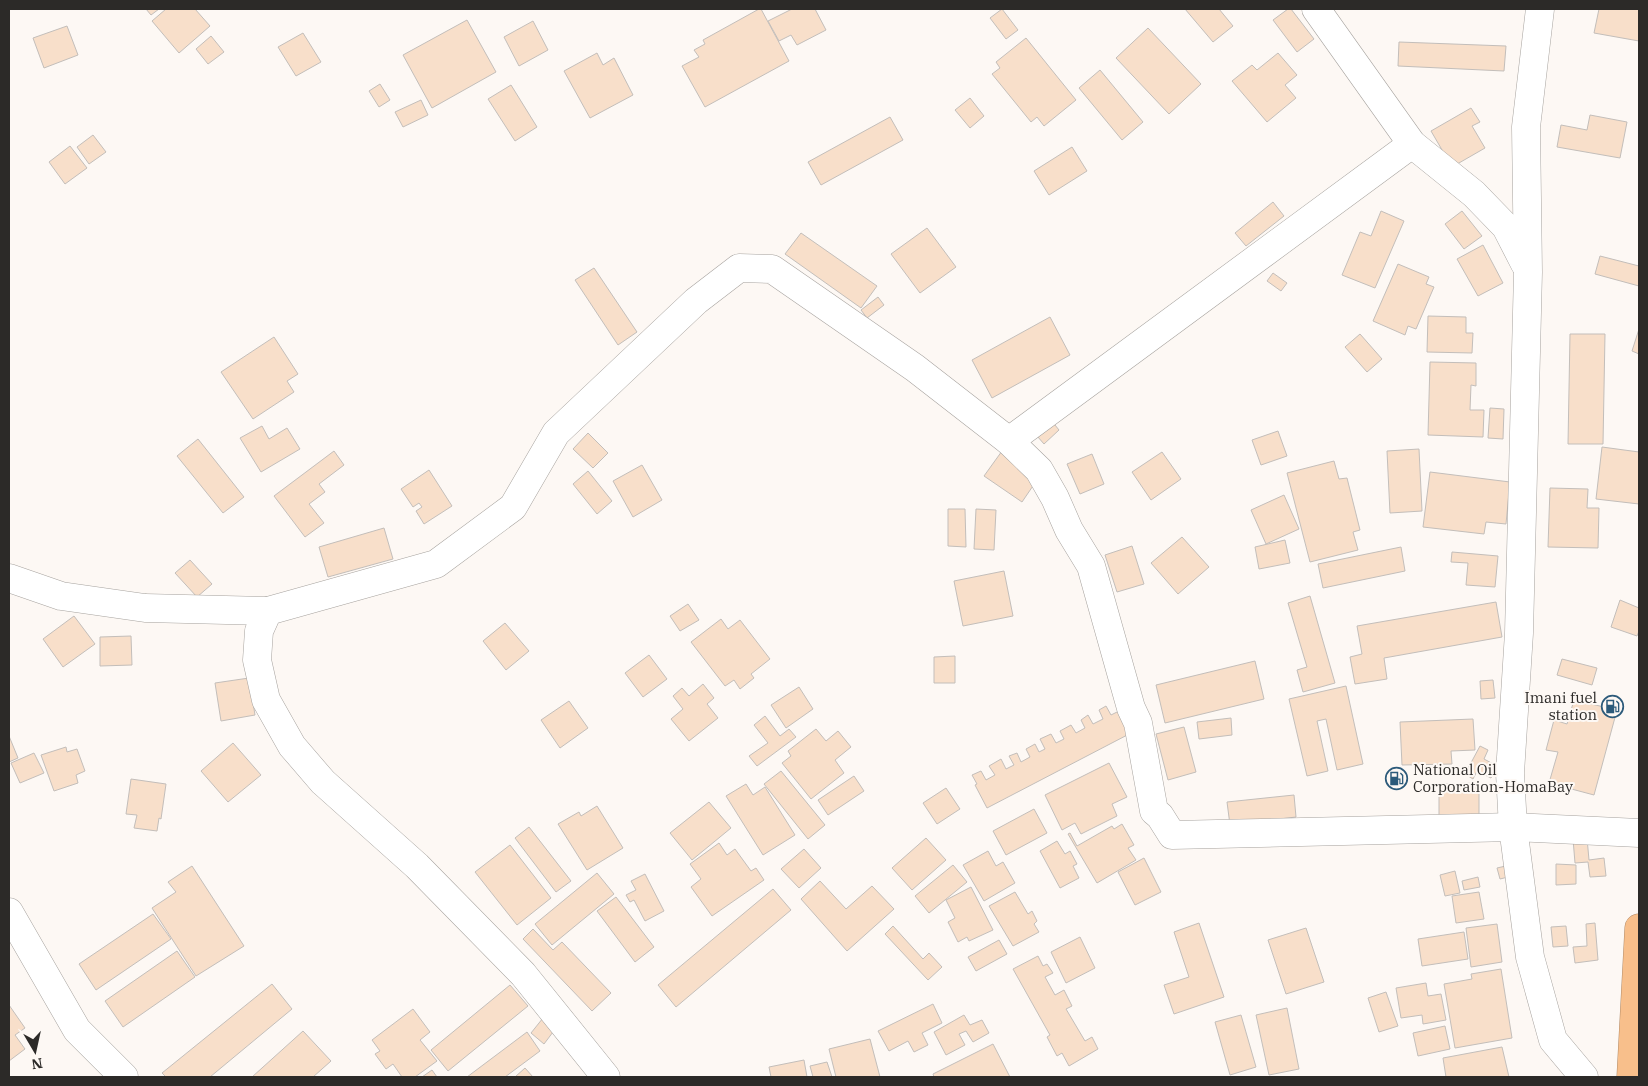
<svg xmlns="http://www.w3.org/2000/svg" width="1648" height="1086" font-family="'IBM Plex Serif',serif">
<rect width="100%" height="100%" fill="#fdf8f4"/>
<g fill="#f8dfca" stroke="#c3beba">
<polygon points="146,9 159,9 151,15"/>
<polygon points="166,9 195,9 210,26 179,53 152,21"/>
<polygon points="759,9 761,9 789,61 705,107 682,66 699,57 694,50 705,44 703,40"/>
<polygon points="792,9 815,9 826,30 797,45 791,35 779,41 768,21"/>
<polygon points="1002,9 1018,30 1006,39 990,18"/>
<polygon points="1185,9 1219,9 1233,26 1213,42"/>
<polygon points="1288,9 1291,9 1314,39 1297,52 1273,20"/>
<polygon points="1599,9 1639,9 1639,41 1594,33"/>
<polygon points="467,20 496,72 432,108 403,55"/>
<polygon points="533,21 548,50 519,66 504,37"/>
<polygon points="67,26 78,55 44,68 33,38"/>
<polygon points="1148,28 1201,84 1169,114 1116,58"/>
<polygon points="303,33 321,62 296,76 278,47"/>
<polygon points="211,36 224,52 208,64 196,49"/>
<polygon points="1026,38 1076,100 1044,126 1037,117 1031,122 992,74 1000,68 996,62"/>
<polygon points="1399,42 1506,46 1504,71 1398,66"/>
<polygon points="597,53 603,65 614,58 633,95 590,118 564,71"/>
<polygon points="1278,53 1297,75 1285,85 1296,98 1267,122 1232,81 1252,65 1257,70"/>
<polygon points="1100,70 1143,122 1122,140 1079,88"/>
<polygon points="380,84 390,100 379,107 369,91"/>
<polygon points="511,85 537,127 515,141 488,99"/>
<polygon points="970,98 984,116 970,128 955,110"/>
<polygon points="421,100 428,115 403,127 395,112"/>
<polygon points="1471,108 1480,122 1472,126 1485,148 1452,167 1431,131"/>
<polygon points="1590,115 1627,122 1620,158 1557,147 1561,125 1587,130"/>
<polygon points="890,117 903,140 821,185 808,162"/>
<polygon points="93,135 106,152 89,164 77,147"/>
<polygon points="70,146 87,168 65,184 49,162"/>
<polygon points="1072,147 1087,171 1049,195 1034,171"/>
<polygon points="1273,202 1284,216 1246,246 1235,233"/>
<polygon points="1381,211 1404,221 1375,288 1342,275 1360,232 1371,236"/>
<polygon points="1462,211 1482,236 1464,249 1445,224"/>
<polygon points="927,228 956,267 920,293 891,254"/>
<polygon points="801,233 877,286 861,308 785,254"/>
<polygon points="1483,245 1503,283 1478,296 1457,259"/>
<polygon points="1600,256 1639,266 1639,286 1595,274"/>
<polygon points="1398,264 1429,277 1426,284 1434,287 1416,329 1408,326 1405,335 1373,321"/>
<polygon points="594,268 637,332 618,345 575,280"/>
<polygon points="1273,273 1287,283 1281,291 1267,281"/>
<polygon points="878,297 884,305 867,318 861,310"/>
<polygon points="1428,316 1466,317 1466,333 1473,333 1472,353 1427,352"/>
<polygon points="1050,317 1070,355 992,398 972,360"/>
<polygon points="1639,329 1639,354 1632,351"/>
<polygon points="1360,334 1382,359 1367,372 1345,347"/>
<polygon points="1570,334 1605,334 1603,444 1568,444"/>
<polygon points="274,337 298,374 287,381 294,392 253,419 221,372"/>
<polygon points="1430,362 1476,363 1476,386 1471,385 1470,410 1484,410 1483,437 1428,435"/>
<polygon points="1490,408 1504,409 1503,439 1488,438"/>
<polygon points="1047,415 1059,430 1044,444 1031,429"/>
<polygon points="262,426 269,439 287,428 300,449 261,472 240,438"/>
<polygon points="1278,431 1287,456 1261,465 1252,440"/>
<polygon points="588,433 608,453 593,468 573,449"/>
<polygon points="198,439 244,497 223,513 177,456"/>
<polygon points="1602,447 1639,452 1639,504 1596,499"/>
<polygon points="1419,449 1422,511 1390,513 1387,451"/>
<polygon points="334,451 344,465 319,484 325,492 309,504 324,523 305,537 274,496"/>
<polygon points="1002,451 1039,477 1022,502 984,476"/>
<polygon points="1162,452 1181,479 1151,500 1132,472"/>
<polygon points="1092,454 1104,484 1080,494 1067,464"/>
<polygon points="1334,461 1339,479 1347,478 1360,530 1353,532 1358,550 1310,562 1287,473"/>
<polygon points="642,465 662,500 633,517 613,481"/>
<polygon points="429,470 452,506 424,524 416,511 422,507 419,503 413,507 401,489"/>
<polygon points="588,471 612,501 597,514 573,484"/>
<polygon points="1430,472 1510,482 1506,524 1486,522 1484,534 1423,527"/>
<polygon points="1550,488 1588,489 1587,508 1599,508 1598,548 1548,547"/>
<polygon points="1284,495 1299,529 1266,544 1251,510"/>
<polygon points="948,509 965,509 966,547 948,546"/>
<polygon points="976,509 996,510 994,550 974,549"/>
<polygon points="384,528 393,559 328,577 319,547"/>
<polygon points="1182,537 1209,567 1178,594 1151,563"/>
<polygon points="1285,540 1290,563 1259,569 1255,547"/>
<polygon points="1132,546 1144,584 1117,592 1105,555"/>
<polygon points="1401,547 1405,571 1323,588 1318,564"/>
<polygon points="1452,552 1498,556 1495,587 1466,585 1468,563 1451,562"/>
<polygon points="190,560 212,584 197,597 175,573"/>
<polygon points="1004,571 1013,616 963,626 954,581"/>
<polygon points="1310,596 1335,683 1303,692 1297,670 1307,667 1288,603"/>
<polygon points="1620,600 1639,608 1639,631 1637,636 1611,627"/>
<polygon points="1496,602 1502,637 1384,658 1387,679 1355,684 1350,657 1362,654 1357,626"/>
<polygon points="688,604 699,620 680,631 670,616"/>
<polygon points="74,616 95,644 63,667 43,639"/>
<polygon points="721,619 728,629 740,620 770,659 751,674 754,678 740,689 734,680 725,686 691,642"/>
<polygon points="505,623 529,651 506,670 483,641"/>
<polygon points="131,636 132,665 100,666 100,637"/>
<polygon points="649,655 667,679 643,697 625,673"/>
<polygon points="955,656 955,683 934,683 934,657"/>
<polygon points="1562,659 1597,668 1592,685 1557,675"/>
<polygon points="1255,661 1264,699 1165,723 1156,685"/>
<polygon points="249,678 255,715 221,721 215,683"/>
<polygon points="1493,680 1495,698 1481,699 1480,681"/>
<polygon points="703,684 714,698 707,704 718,718 689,741 671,719 683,709 673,696 682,688 689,696"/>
<polygon points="1346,686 1363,764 1337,770 1326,719 1317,721 1328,771 1307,776 1289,699"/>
<polygon points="799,687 813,709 786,728 771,705"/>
<polygon points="1574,700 1617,710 1594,795 1549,783 1558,752 1546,750 1554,720 1567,724"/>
<polygon points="569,701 588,728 560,748 541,720"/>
<polygon points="1106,706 1111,715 1121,710 1133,732 987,808 975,785 977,784 972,775 981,771 986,780 995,775 989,766 1001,759 1006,769 1014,765 1009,756 1017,753 1021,762 1030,757 1026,749 1035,744 1039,752 1045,749 1040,739 1051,734 1056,743 1064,739 1060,731 1071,725 1076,733 1085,728 1081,720 1088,715 1093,724 1103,719 1099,710"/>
<polygon points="765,716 780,736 789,729 796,737 757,766 749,756 768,743 754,725"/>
<polygon points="1231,718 1232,735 1199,739 1197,722"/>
<polygon points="1473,719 1475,750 1451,751 1452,764 1402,765 1400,722"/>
<polygon points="1184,727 1196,772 1168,780 1156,734"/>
<polygon points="816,729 826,741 838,731 851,747 835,760 844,773 811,799 782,763 791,756 788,751"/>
<polygon points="9,736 18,758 9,762"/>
<polygon points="233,743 261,775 228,802 201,771"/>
<polygon points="1480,746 1488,750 1484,759 1497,766 1491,778 1477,771 1473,779 1465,774"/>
<polygon points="66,747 67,752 77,749 85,771 76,775 78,783 54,791 41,755"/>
<polygon points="34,753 44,773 20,783 11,763"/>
<polygon points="1109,763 1127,797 1112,804 1117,816 1081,834 1075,823 1062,830 1045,795"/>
<polygon points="781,771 825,825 808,839 764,784"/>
<polygon points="854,776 864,791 828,815 818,800"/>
<polygon points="131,779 166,784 161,819 159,818 157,831 134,828 137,815 126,814"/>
<polygon points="1479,783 1479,820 1439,821 1439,784"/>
<polygon points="746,784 753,795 765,787 795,835 763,855 726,796"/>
<polygon points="946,788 960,809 937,824 923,803"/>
<polygon points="1294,795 1296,817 1230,825 1227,802"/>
<polygon points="709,802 731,828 692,860 670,833"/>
<polygon points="597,806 623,848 587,870 558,824 579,812 581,816"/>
<polygon points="1034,809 1047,833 1006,855 993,831"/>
<polygon points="1122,824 1134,845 1128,848 1136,860 1097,883 1068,834 1070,833 1077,846 1112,826 1114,829"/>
<polygon points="529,827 571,881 556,892 515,838"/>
<polygon points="926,838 946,860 912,890 892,868"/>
<polygon points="1587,838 1589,860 1604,858 1606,876 1590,877 1588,862 1575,863 1573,839"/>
<polygon points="1057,841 1065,854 1070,851 1077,864 1073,866 1079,878 1060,888 1040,851"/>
<polygon points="719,843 727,855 735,849 751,871 756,868 764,880 712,916 691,887 701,879 690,864"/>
<polygon points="510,845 551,898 517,925 475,872"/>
<polygon points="804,849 821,868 799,888 781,869"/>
<polygon points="988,851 996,866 1003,862 1015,883 984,901 963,865"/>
<polygon points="1144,858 1161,892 1135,905 1118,872"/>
<polygon points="1556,864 1576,865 1576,884 1556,885"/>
<polygon points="953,865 967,882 929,913 915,896"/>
<polygon points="1510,865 1512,876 1500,879 1497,868"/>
<polygon points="192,866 244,946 196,976 152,908 176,892 168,882"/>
<polygon points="1455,871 1460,893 1445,896 1440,875"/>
<polygon points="597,873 614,894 552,945 535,924"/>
<polygon points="645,874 664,911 645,921 634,900 630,902 626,895 636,890 631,881"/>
<polygon points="1478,877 1480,887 1464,890 1462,881"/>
<polygon points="820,881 846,909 872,886 894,909 847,951 801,899"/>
<polygon points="971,887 993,930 969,941 967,937 958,942 948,922 955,918 946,900"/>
<polygon points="773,889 791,910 676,1007 658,985"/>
<polygon points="1015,892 1028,914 1032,911 1037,921 1034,924 1039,932 1013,946 989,906"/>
<polygon points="1479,892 1484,919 1456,923 1452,896"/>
<polygon points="616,897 654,947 635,962 597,911"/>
<polygon points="153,914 171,939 96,990 79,964"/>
<polygon points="1199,923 1224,997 1174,1014 1164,985 1189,977 1174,932"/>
<polygon points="1595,923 1598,960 1575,963 1573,947 1587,946 1586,924"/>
<polygon points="1497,924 1502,962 1471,967 1466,928"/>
<polygon points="893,926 923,959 929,953 942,967 928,980 885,934"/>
<polygon points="1566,926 1568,946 1553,947 1551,927"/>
<polygon points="1306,928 1324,982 1286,994 1268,940"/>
<polygon points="533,929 553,950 562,942 611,993 592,1011 523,939"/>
<polygon points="1464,932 1468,959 1422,966 1418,939"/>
<polygon points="1080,937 1095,968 1066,983 1051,952"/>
<polygon points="999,940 1007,954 976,971 968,957"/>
<polygon points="177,951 195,977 123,1027 105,1001"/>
<polygon points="1038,956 1043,966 1047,964 1053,973 1045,977 1055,995 1064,990 1072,1006 1066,1009 1085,1041 1092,1037 1098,1049 1069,1066 1062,1053 1057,1056 1047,1037 1050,1035 1013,969"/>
<polygon points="1501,969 1512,1038 1455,1048 1444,984 1472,979 1471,974"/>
<polygon points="1426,983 1428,996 1441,994 1446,1020 1423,1024 1422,1015 1401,1018 1396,988"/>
<polygon points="272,984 292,1009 210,1077 166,1077 162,1073"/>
<polygon points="510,985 528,1006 448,1071 431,1050"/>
<polygon points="1386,992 1398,1026 1379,1032 1368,998"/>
<polygon points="933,1004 942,1023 922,1033 928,1045 914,1052 908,1041 889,1051 878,1031"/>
<polygon points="9,1005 25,1028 15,1035 25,1049 9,1061"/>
<polygon points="1287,1008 1299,1069 1269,1075 1256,1015"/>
<polygon points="413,1009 430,1032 420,1040 437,1061 415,1077 402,1077 393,1064 386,1069 375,1054 380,1051 372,1040"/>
<polygon points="964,1015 970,1025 982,1020 989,1033 973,1042 966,1031 959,1034 965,1045 946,1055 934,1032"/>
<polygon points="1241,1015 1256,1067 1230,1075 1215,1022"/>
<polygon points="543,1018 556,1028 544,1044 531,1033"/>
<polygon points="1445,1026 1450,1049 1418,1056 1413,1033"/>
<polygon points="303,1031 331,1061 313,1077 252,1077"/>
<polygon points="527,1032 540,1051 505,1077 467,1077"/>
<polygon points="870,1039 880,1077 836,1077 829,1049"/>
<polygon points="993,1044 1010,1077 934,1077 933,1074"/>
<polygon points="1502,1047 1509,1077 1446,1077 1443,1058"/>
<polygon points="804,1060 807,1077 771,1077 769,1067"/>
<polygon points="827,1062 832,1077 813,1077 810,1066"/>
<polygon points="525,1068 533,1077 515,1077"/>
<polygon points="432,1070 437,1077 422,1077"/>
</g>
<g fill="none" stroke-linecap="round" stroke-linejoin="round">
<defs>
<g id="minor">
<polyline points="1316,9 1412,144 1474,194 1506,227 1525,264"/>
<polyline points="1540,9 1526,127 1528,272 1519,633 1510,773 1513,827 1530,957 1553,1040 1584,1077"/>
<polyline points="1009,441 1412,144"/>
<polyline points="9,578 61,596 145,608 268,611"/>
<polyline points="9,912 77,1030 124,1077"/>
<polyline points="606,1077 523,974 417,866 323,782 292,746 266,700 257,660 259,631 268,611 436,564 513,507 556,433 696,301 739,268 772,269 915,368 1009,441 1039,470 1055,498 1069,530 1091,566 1131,708 1138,723 1154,811 1160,816 1172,835 1513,827 1639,833"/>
</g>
<polyline id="highway" points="1631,1077 1639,928"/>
</defs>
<use href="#minor" stroke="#a7a39f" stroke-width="29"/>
<use href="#highway" stroke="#b18b68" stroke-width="29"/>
<use href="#minor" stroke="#fff" stroke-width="28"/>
<use href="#highway" stroke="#f8bf8b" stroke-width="28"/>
</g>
<defs>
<symbol id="fuel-ring" viewBox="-11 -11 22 22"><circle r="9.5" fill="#fdf8f4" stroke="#2c5a7a" stroke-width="1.5"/><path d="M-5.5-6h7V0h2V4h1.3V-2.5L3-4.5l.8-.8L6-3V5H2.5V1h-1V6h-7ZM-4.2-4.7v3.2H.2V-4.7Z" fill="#2c5a7a"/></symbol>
</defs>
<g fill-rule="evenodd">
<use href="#fuel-ring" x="1600" y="694" width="25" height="25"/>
<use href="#fuel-ring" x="1384" y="766" width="25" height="25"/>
</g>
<g text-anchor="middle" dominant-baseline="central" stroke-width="4" stroke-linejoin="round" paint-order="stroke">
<g font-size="15" fill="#2c2a28" stroke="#fdf8f4" text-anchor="end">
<text x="1597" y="697">Imani fuel<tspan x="1597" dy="17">station</tspan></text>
<text x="1413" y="769" text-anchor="start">National Oil<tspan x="1413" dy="17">Corporation-HomaBay</tspan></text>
</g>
</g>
<rect width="1648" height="1086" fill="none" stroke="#2c2a28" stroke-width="20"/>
<g transform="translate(35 1051) rotate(171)" stroke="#fdf8f4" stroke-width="4" paint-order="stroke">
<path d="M0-4L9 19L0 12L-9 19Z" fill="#2c2a28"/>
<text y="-8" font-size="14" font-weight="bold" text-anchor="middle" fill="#2c2a28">N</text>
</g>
</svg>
